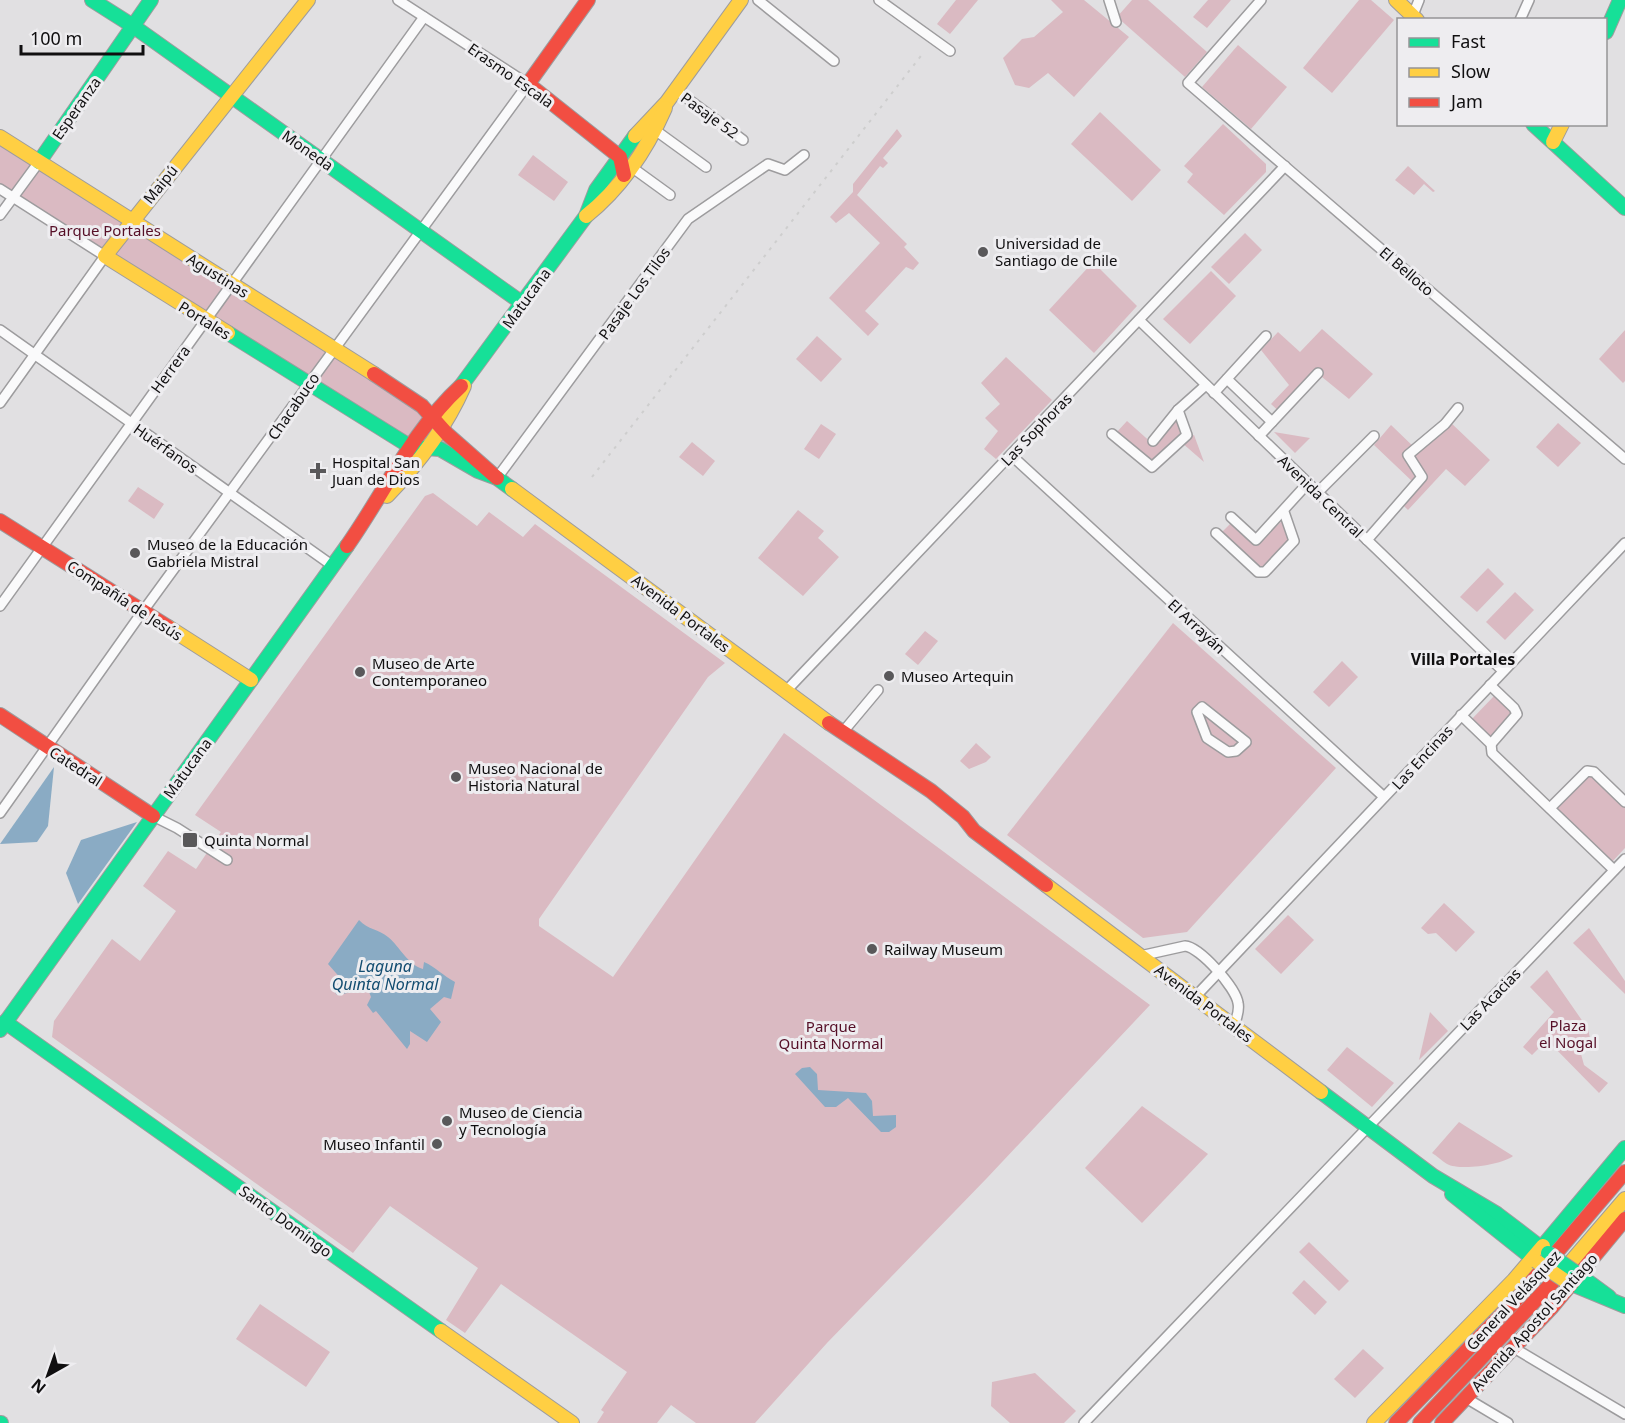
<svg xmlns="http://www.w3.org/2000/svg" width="1625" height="1423" font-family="'Noto Sans',sans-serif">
<rect width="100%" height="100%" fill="#e1e0e2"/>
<g fill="#dabac2">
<polygon points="956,0 978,0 950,34 937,24"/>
<polygon points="1051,0 1084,0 1129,37 1074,97 1048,73 1029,88 1015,85 1003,58 1022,39 1034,37 1063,12"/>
<polygon points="1132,0 1148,0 1207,52 1185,77 1117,17"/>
<polygon points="1208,0 1231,0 1207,28 1193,17"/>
<polygon points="1359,0 1371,0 1394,20 1332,93 1303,68"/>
<polygon points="1238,45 1287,87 1251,129 1202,87"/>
<polygon points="1100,112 1161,170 1132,201 1071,144"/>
<polygon points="1223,124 1266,164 1266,172 1224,215 1187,182 1193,174 1184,166"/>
<polygon points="897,129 902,136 883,158 888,163 883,168 880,166 857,195 907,244 904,247 919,263 913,270 906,267 865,311 879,324 868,336 829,298 880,243 849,213 836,223 830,217 853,192 853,184"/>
<polygon points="0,143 428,412 409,441 0,184"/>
<polygon points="533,155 568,182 554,201 518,175"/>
<polygon points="1408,166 1435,191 1433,192 1424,184 1414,195 1395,180"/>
<polygon points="1245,233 1262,250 1229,284 1211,267"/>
<polygon points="1093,262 1137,306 1094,353 1049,310"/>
<polygon points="1211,271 1236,296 1190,344 1163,319"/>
<polygon points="1322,329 1373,374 1349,399 1322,377 1284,416 1271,404 1289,385 1261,350 1278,332 1300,352"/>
<polygon points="1625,330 1625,381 1623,383 1599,359"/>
<polygon points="817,336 842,359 821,382 796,359"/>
<polygon points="1006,357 1052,400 996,459 984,449 998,431 985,418 1000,404 981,383"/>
<polygon points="1178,419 1189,437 1194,435 1204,462 1181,442 1155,469 1116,433 1127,421 1154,445"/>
<polygon points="1450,422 1490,460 1465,486 1446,469 1408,510 1399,501 1414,483 1374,445 1391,425 1418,451"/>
<polygon points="1558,423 1581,443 1558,467 1536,447"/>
<polygon points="821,424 836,434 819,459 804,449"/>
<polygon points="1274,432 1310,438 1295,453"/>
<polygon points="692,442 715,461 703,476 679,457"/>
<polygon points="138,487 164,504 154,519 128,501"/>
<polygon points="433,493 477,526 489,512 523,537 535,524 725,663 708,677 539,919 539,926 613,977 784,733 1150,1005 987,1178 827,1343 755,1423 696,1423 671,1405 657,1423 597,1423 604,1412 601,1410 627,1372 501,1284 465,1333 446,1320 478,1268 390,1206 353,1253 52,1037 54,1021 112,939 140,961 176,911 143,886 168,851 196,869 221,832 195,815 425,496"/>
<polygon points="798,510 824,531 818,538 839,557 803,596 758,558"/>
<polygon points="1234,520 1258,543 1282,521 1291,540 1265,568 1258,568 1221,533"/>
<polygon points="1488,568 1504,584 1477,612 1460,597"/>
<polygon points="1515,592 1534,610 1505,640 1486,622"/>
<polygon points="1173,623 1336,768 1187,932 1143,938 1007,835"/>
<polygon points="925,631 938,641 918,665 905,654"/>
<polygon points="1342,661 1358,677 1329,707 1313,692"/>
<polygon points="1496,694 1515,716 1491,741 1470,721"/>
<polygon points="976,743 991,757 986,762 969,769 960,761"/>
<polygon points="1585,774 1592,774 1625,805 1625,848 1610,864 1556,810 1556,806"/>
<polygon points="1444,903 1475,932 1456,952 1436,933 1428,934 1421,928"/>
<polygon points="1288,915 1314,940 1281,974 1255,949"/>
<polygon points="1589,928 1625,981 1625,994 1573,943"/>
<polygon points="1547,970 1588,1029 1590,1038 1581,1054 1584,1065 1608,1083 1599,1093 1547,1040 1532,1055 1523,1047 1554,1012 1530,987"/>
<polygon points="1430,1012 1448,1031 1419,1060"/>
<polygon points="1347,1047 1394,1083 1372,1107 1327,1070"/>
<polygon points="1142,1106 1208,1154 1142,1223 1085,1168"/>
<path d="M1459,1122l54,34c-11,9 -53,15 -66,8 -5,-3 -10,-8 -15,-11z"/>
<polygon points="1309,1242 1349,1281 1339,1291 1299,1252"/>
<polygon points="1304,1280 1327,1302 1315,1315 1292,1293"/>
<polygon points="260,1304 330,1352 306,1387 236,1339"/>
<polygon points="1363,1349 1384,1368 1355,1398 1334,1379"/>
<polygon points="1035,1373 1076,1411 1064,1423 1010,1423 991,1406 992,1382"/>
</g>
<g fill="#8aabc4">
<polygon points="54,767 48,826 37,842 0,844"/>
<polygon points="137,822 78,904 66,873 81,840"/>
<path d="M359,920c9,10 20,9 29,17 13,11 19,27 35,32l1,-7c12,5 19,14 31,20l-4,17 -7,-2 -14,12 11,13 -14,20 -17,-11v13l-3,5 -31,-38 -3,2 -6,-8 4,-8 -3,-8 -31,6 -7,-9 8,-8 5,3 -15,-17z"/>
<polygon points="810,1067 817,1074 818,1090 866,1093 872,1101 873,1116 896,1115 896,1127 889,1132 881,1132 848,1098 836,1107 825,1107 795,1074 802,1068"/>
</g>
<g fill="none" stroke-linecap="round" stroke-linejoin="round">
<defs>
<g id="street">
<polyline points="758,0 834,61"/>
<polyline points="879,0 950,51"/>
<polyline points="1109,0 1116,22"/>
<polyline points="1261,0 1188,83 1625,459"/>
<polyline points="1413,15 1419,0"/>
<polyline points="1520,20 1529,0"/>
<polyline points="676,90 743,140"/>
<polyline points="655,130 706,167"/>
<polyline points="630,166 670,195"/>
<polyline points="0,189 105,256 0,403"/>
<polyline points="0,215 39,162"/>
<polyline points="1139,320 1503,671"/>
<polyline points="0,330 333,566"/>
<polyline points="1227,379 1272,422"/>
<polyline points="1214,393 1266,336"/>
<polyline points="1112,434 1152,467 1187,435 1178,410"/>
<polyline points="1259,436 1318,373"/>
<polyline points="1153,441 1178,410 1206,385"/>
<polyline points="1011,455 1384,797"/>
<polyline points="497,478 688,219 768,164 785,170 804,155"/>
<polyline points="1318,492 1374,436"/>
<polyline points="1231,517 1256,540 1308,483"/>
<polyline points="1216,533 1258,572 1265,572 1294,541 1284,512"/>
<polyline points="1367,540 1422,477 1408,455 1445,424 1458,408"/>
<polyline points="0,606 424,17"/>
<polyline points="1490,685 1514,708 1517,714 1491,744"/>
<polyline points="786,691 1285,166"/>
<polygon points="1202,707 1246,742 1236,751 1228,752 1207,738 1197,712"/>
<polyline points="1461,715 1491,744 1492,753 1614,870"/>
<polyline points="842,733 878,690"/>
<polyline points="1550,808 1587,771 1594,772 1625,802"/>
<polyline points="0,813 138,618 528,84 398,0"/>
<polyline points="153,816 177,828 227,860"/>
<path d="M1140,956l45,-10c15,1 51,42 53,57 2,8 -2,16 -4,23"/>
<polyline points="1195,997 1625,543"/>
<polyline points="1514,1348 1625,1414"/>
<polyline points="1466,1398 1508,1423"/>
<polyline points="1084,1423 1625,859"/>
</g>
<g id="fast">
<polyline points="92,0 133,26 522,303"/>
<polyline points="1606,32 1620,0"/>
<polyline points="1533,124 1625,208"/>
<polyline points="39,162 151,0"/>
<polyline points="228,333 411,447 440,449 478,471 497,478 512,489"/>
<polyline points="461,386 586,216 596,190 635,136"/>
<polyline points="5,1022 441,1331"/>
<polyline points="0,1030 347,546"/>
<polyline points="1321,1092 1433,1176 1497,1214 1548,1253"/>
<polyline points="1452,1194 1536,1261"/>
<polyline points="1543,1246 1625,1148"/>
<polyline points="1575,1272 1609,1297"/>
<polyline points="1567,1282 1625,1306"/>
<polyline points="0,1423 1,1423"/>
</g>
<g id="slow">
<polyline points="1396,0 1417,20"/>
<polyline points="635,136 667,102 741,0"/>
<polyline points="0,137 374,374"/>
<polyline points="1553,142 1562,124"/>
<path d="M586,216c35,-28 61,-67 79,-108"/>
<polyline points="228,333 105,256 308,0"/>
<polyline points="512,489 829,723"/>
<path d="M387,496c31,-32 59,-69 77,-110"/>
<polyline points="168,627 251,680"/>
<polyline points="1046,885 1321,1092"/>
<polyline points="1564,1270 1625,1199"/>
<polyline points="441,1331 572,1423"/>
<polyline points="1374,1423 1514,1280 1543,1246"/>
</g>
<g id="jam">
<polyline points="588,0 528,84 620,157 624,175"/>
<polyline points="374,374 422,406 447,434 497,478"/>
<polyline points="0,521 168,627"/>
<path d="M347,546c38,-54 65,-115 114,-160"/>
<polyline points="0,715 153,816"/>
<polyline points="829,723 931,791 963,817 974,831 1046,885"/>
<polyline points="1396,1423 1515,1301 1625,1172"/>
<polyline points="1420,1423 1564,1270"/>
<polyline points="1442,1423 1552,1307 1625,1219"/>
</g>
</defs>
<use href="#street" stroke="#9d9c9e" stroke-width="12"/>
<use href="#fast" stroke="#9d9c9e" stroke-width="16"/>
<use href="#slow" stroke="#9d9c9e" stroke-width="16"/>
<use href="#jam" stroke="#9d9c9e" stroke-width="16"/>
<use href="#street" stroke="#fafafb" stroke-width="9"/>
<use href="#fast" stroke="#16e098" stroke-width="14"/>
<use href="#slow" stroke="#ffcf43" stroke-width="14"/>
<use href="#jam" stroke="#f24e42" stroke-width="14"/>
<polyline stroke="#cecece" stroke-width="2" stroke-dasharray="3 6" stroke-linecap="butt" points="592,477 924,52"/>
<defs>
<polyline id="fast-bridge" points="1548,1253 1575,1272"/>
<polyline id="slow-bridge" points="1536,1261 1567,1282"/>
</defs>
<use href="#fast-bridge" stroke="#9d9c9e" stroke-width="16" stroke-linecap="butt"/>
<use href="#slow-bridge" stroke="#9d9c9e" stroke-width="16" stroke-linecap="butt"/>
<use href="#fast-bridge" stroke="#16e098" stroke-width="14"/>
<use href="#slow-bridge" stroke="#ffcf43" stroke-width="14"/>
</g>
<g fill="#59585a" stroke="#eeedf0" stroke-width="2">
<circle cx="983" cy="252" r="6"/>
<path d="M315 462h6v6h6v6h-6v6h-6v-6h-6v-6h6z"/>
<circle cx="135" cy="553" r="6"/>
<circle cx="360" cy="672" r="6"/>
<circle cx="889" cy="676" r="6"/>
<circle cx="456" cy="777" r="6"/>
<rect x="182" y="832" width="16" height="16" rx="3"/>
<circle cx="872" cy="949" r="6"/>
<circle cx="447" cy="1121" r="6"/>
<circle cx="437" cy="1144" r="6"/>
</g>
<g text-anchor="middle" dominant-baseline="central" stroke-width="6" stroke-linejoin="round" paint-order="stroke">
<g font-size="15" fill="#100f10" stroke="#eeedf0">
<text transform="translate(511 75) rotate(35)">Erasmo Escala</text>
<text transform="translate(76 108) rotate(-55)">Esperanza</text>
<text transform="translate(710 115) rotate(36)">Pasaje 52</text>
<text transform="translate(308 150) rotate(35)">Moneda</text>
<text transform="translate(160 184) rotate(-51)">Maipú</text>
<text transform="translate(1407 271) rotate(41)">El Belloto</text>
<text transform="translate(218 275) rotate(32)">Agustinas</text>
<text transform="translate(634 293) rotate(-54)">Pasaje Los Tilos</text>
<text transform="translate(526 298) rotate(-54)">Matucana</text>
<text transform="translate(205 320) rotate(32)">Portales</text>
<text transform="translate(170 369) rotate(-54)">Herrera</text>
<text transform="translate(293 406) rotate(-55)">Chacabuco</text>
<text transform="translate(1036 429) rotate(-46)">Las Sophoras</text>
<text transform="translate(166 448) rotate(35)">Huérfanos</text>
<text transform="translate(1321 496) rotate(44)">Avenida Central</text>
<text transform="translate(125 600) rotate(33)">Compañía de Jesús</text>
<text transform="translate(681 613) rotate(37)">Avenida Portales</text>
<text transform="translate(1197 626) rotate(43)">El Arrayán</text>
<text transform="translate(1422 757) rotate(-47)">Las Encinas</text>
<text transform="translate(76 766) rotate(33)">Catedral</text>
<text transform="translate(187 768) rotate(-54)">Matucana</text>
<text transform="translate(1490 999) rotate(-46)">Las Acacias</text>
<text transform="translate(1204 1003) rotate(37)">Avenida Portales</text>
<text transform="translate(286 1221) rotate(36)">Santo Domingo</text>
<text transform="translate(1513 1300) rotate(-47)">General Velásquez</text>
<text transform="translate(1534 1322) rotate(-48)">Avenida Apostol Santiago</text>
</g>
<g font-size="15" fill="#560f27" stroke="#eeedf0">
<text x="105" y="230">Parque Portales</text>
<text x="1568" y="1025">Plaza<tspan x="1568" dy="17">el Nogal</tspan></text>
<text x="831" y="1026">Parque<tspan x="831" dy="17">Quinta Normal</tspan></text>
</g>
<g font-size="15" fill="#100f10" stroke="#eeedf0" text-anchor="start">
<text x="995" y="243">Universidad de<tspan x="995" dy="17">Santiago de Chile</tspan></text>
<text x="332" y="462">Hospital San<tspan x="332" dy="17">Juan de Dios</tspan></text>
<text x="147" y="544">Museo de la Educación<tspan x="147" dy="17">Gabriela Mistral</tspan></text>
<text x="372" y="663">Museo de Arte<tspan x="372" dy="17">Contemporaneo</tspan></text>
<text x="901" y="676">Museo Artequin</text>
<text x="468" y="768">Museo Nacional de<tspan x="468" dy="17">Historia Natural</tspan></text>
<text x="204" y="840">Quinta Normal</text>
<text x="884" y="949">Railway Museum</text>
<text x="459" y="1112">Museo de Ciencia<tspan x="459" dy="17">y Tecnología</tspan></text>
<text x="425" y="1144" text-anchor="end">Museo Infantil</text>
</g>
<g font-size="16" font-weight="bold" fill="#100f10" stroke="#eeedf0">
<text x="1463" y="659">Villa Portales</text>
</g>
<g font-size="16" font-style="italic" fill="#124c70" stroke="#eeedf0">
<text x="385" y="966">Laguna<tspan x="385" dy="18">Quinta Normal</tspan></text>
</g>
</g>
<rect x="1397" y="18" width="210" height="108" fill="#eeedf0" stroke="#959496" stroke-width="1.5"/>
<rect x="1409" y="38" width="30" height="9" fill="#16e098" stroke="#959496" stroke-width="1.5"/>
<text x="1451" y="48" font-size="18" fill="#100f10">Fast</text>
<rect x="1409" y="68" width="30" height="9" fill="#ffcf43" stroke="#959496" stroke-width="1.5"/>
<text x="1451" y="78" font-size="18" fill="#100f10">Slow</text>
<rect x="1409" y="98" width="30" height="9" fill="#f24e42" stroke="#959496" stroke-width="1.5"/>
<text x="1451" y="108" font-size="18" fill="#100f10">Jam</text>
<g transform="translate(48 1375) rotate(220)" stroke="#eeedf0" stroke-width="4.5" paint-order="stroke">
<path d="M0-4.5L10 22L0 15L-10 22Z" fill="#100f10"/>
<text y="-9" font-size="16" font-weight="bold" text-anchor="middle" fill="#100f10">N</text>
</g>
<path d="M21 45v9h122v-9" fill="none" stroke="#100f10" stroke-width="3"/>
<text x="30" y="45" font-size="18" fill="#100f10" stroke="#eeedf0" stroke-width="4.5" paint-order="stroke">100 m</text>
</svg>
